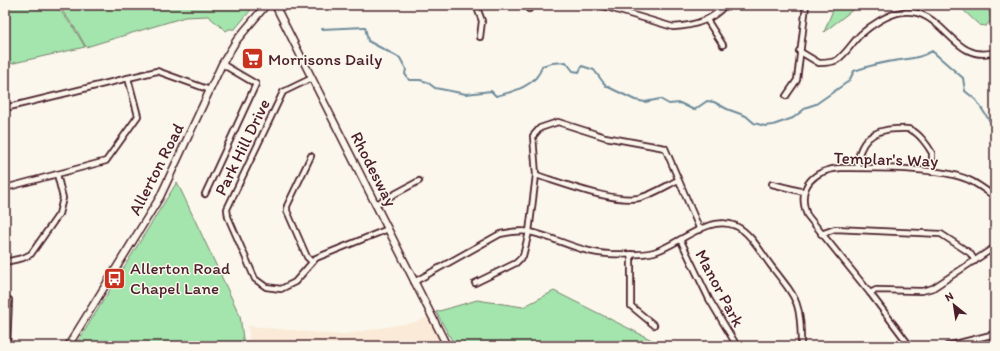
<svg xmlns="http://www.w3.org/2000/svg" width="1000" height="351" font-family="Itim,sans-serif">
<rect width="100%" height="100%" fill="#fbf7ec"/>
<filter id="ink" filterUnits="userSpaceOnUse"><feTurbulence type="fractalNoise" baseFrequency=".025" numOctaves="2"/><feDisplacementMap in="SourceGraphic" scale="8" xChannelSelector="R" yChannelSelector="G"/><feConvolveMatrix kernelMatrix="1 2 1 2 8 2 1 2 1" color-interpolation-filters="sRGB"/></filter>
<g filter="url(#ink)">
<polygon fill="#faead7" points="428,317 442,346 250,346 248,326 340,335 415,322"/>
<g fill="#a4e4ad" stroke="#77826c">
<polygon points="5,5 56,5 75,30 85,47 5,65"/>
<polygon points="58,5 255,5 235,29 229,29 226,31 208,16 185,17 86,47 77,31"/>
<polygon points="835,5 859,5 824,32"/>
<polygon points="958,5 988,5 991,20 986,26 979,25"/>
<polygon points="177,182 240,316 244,346 75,346"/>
<polygon points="554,291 664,346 455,346 436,312 477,300 523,307"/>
</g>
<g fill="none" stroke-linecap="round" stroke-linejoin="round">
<path stroke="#6e8b9b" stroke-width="2" d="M322,29l43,-2 3,14 32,17 6,11 -1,5 4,6h11l7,2 8,6 31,6 25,-3 5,5c17,-4 42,-11 46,-30l10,-3 14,-1 7,9 6,1 3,-6 12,4 12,16 29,14 10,2 15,-3 9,5 11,-1 14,7 13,-9 7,1 13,7 19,7 8,7 11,3 8,-1 20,-7 14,-11 9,-3 33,-23 5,-10c14,-5 30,-9 46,-11 13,-2 20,-2 32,-9l31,27 2,13 11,9 19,29"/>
<defs>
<g id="minor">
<polyline points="476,5 482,21 480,37"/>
<polyline points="529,5 529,9"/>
<path d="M600,5l73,22c20,-1 39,-6 52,-22"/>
<polyline points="707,20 723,45"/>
<path d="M799,51l20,12c6,0 12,0 18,-3 9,-6 15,-17 23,-25 11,-10 28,-21 42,-23 43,-5 50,53 93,40"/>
<polyline points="312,78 283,92 227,209 228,217 255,279 266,287 281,289 295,282 316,258 388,229"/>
<polyline points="786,96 797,80 806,5"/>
<polyline points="5,108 157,71 210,90"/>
<polyline points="311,156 287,206 287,211 307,257 312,262"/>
<path d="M858,168c-1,-26 15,-40 41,-39 4,0 9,-1 12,1 8,3 17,16 21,23v19"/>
<path d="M536,175c26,8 78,28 103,23 13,-3 27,-12 39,-18"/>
<polyline points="772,184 804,192"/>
<polyline points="5,188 106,161 138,116 128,78"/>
<polyline points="205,194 256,84 222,64"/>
<polyline points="376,204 419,181"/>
<polyline points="821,234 835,229 941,234 970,253 975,261"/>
<polyline points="681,241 709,299 737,346"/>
<polyline points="631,254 631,306 654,325"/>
<polyline points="5,262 23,258 31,254 59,214 63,198 57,174"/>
<path d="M414,282l86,-48c10,-2 20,-4 30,-2 27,6 51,21 79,22 15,0 31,2 45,-2 25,-7 54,-38 82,-26 15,7 26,28 36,41 26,33 29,36 29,79"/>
<polyline points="475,283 516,263 523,256 529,232 536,175 533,136 540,128 558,122 605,137 665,148 700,230"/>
<polyline points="870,293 876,290 922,291 933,288 995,247"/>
<polyline points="7,346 9,300"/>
<path d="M910,346l-40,-53 -63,-78c-11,-29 7,-45 34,-47 32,0 101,-1 128,12 9,4 18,11 26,17"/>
<polyline points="947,346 995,334"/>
</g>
<g id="tertiary">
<polyline points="275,5 447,346"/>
<polyline points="68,346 160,197 222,64 236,41 266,5"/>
</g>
</defs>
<use href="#minor" stroke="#4a1f2b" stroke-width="8"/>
<use href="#tertiary" stroke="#4a1f2b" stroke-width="9"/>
<use href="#minor" stroke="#fbf7ec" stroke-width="4.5"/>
<use href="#tertiary" stroke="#fbf7ec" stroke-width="6"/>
</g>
</g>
<defs>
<symbol id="supermarket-square" viewBox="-11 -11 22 22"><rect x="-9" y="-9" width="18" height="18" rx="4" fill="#c8321e" stroke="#fbf7ec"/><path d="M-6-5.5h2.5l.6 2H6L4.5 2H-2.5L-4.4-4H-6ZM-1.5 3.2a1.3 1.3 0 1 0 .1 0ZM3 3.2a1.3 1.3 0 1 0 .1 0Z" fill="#fff"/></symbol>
<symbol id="bus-square" viewBox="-11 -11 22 22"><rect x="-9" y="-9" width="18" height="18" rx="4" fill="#c8321e" stroke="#fbf7ec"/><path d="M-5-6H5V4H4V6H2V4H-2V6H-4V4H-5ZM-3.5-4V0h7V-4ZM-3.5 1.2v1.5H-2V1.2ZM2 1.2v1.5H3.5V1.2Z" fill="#fff"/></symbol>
</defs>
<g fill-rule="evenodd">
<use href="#supermarket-square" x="240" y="46" width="25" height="25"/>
<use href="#bus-square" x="102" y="266" width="25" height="25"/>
</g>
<g text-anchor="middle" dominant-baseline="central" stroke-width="3" stroke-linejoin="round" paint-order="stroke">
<g font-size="17" fill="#4a1f2b" stroke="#fbf7ec" text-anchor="start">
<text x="268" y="59">Morrisons Daily</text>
<text x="130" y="268">Allerton Road<tspan x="130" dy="20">Chapel Lane</tspan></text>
</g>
<g font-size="17" fill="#4a1f2b" stroke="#fbf7ec">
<text transform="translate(242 147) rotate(-64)">Park Hill Drive</text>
<text transform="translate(886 159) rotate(2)">Templar's Way</text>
<text transform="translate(156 169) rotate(-63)">Allerton Road</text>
<text transform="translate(374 169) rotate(63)">Rhodesway</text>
<text transform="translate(720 288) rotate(62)">Manor Park</text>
</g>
</g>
<rect width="1000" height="351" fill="none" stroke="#fbf7ec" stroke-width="20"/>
<rect x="10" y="10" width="980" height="331" fill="none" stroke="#4a1f2b" stroke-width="1.5" filter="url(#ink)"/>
<g transform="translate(954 305) rotate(330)" stroke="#fbf7ec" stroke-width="3" paint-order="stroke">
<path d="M0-3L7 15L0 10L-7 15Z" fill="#4a1f2b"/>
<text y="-6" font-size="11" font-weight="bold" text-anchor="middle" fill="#4a1f2b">N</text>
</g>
</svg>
